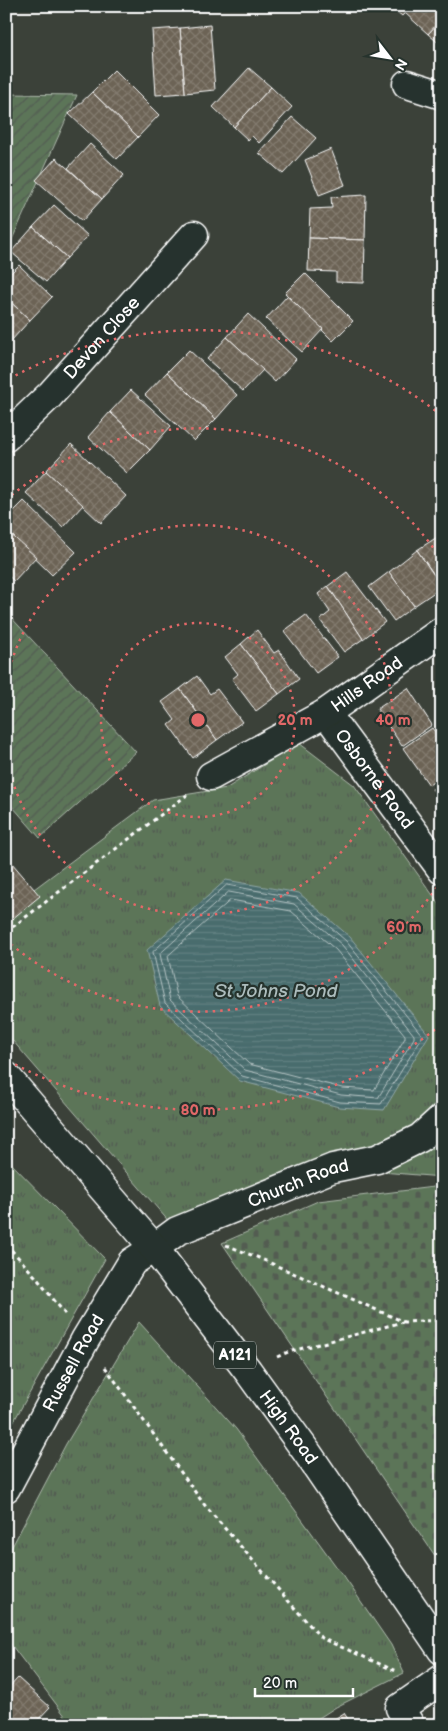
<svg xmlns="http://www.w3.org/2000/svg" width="448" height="1731" font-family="'Balsamiq Sans',sans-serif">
<defs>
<pattern id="grass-tufts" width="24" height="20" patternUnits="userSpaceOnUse" patternTransform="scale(1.25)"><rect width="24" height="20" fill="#5c7459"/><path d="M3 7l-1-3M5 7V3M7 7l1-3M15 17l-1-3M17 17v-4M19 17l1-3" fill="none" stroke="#525c51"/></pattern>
<pattern id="cemetery-stones" width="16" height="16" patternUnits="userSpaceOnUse" patternTransform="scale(1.25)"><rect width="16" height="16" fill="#5c7459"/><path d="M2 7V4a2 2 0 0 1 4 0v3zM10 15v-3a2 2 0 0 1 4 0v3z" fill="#525c51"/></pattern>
<pattern id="garden-furrows" width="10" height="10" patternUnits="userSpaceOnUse" patternTransform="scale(1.25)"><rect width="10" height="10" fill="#5c7459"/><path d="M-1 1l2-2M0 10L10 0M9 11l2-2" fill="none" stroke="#525c51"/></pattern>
<pattern id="water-rules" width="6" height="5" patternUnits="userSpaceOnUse" patternTransform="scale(1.25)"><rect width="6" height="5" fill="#486c6d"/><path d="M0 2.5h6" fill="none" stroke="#638283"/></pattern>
<pattern id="building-cross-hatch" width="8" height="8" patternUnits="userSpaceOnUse" patternTransform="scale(1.25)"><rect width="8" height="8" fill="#6c6355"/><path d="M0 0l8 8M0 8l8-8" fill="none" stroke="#827a6e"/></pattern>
</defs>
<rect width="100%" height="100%" fill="#3b4139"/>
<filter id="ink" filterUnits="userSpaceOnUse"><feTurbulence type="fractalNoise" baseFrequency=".02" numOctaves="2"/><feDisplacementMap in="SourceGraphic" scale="10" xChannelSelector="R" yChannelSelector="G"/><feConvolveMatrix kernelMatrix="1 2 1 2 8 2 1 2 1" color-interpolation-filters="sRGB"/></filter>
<g filter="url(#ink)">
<g fill="url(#grass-tufts)" stroke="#aebaac">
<polygon points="299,743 354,785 442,908 442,1177 333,1168 177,1231 6,1033 6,910 153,800 227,788"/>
<polygon points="6,1158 105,1259 6,1435"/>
<polygon points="139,1322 236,1429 349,1584 391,1645 404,1673 336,1707 308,1725 72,1725 6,1638 6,1558 66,1444"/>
</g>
<polygon fill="url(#cemetery-stones)" stroke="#aebaac" points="442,1186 442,1566 222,1243 318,1201"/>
<g fill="url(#garden-furrows)" stroke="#aebaac">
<polygon points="6,92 9,94 77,95 6,253"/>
<polygon points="6,612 136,752 40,838 6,799"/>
</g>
<polygon fill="url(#water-rules)" stroke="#91a7a7" points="226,880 299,893 350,937 429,1035 384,1110 339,1107 240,1081 160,1006 147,950"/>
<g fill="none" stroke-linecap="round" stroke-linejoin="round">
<g stroke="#b6c4c5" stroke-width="1">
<polygon points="227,885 297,898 346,941 422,1035 422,1037 381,1104 340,1102 242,1076 165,1003 153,952"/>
<polygon points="229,892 294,904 342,945 414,1035 414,1038 378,1098 341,1095 245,1070 170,1000 160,954"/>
<polygon points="231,900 291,911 336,950 405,1035 405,1038 374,1090 342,1088 249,1064 177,996 168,956"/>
</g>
</g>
<g fill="url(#building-cross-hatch)" stroke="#fff">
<polygon points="390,6 411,6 402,16"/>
<polygon points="411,6 442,6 442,19 428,34 405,13"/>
<polygon points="442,19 442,46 428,34"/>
<polygon points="210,25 215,90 185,93 180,28"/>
<polygon points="180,28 185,93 156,95 152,30"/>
<polygon points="249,68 271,87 234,127 213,107"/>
<polygon points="114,70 159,115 138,137 92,92"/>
<polygon points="271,87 292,107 259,143 252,136 248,140 234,127"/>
<polygon points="92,92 138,137 117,159 69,114"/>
<polygon points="292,117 316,138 283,174 259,153"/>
<polygon points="90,144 124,175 102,199 68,168"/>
<polygon points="331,149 345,185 319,195 305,160"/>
<polygon points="56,158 102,199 82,221 36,180"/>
<polygon points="366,195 365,240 309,238 310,209 332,208 331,197"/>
<polygon points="54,205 88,236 67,258 33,227"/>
<polygon points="33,227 67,258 46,282 11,252"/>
<polygon points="309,238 365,240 364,283 336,282 336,272 308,271"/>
<polygon points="19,265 52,297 30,320 6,298 6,278"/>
<polygon points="305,273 353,321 333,341 285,293"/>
<polygon points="287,296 323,329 302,352 266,319"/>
<polygon points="6,298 30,320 11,341 6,337"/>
<polygon points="248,314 296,359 275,382 227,337"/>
<polygon points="227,337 263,370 243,391 207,359"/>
<polygon points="189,350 237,395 216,419 167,372"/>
<polygon points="6,353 11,359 6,364"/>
<polygon points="167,372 216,419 194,441 145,395"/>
<polygon points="131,390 171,426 150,450 110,412"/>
<polygon points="110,412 150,450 127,473 88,437"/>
<polygon points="71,444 126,496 101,523 46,471"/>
<polygon points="46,471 83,505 63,527 26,493"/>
<polygon points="24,501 76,552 52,575 6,530 6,519"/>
<polygon points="6,530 36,557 14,581 6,574"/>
<polygon points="442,534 442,586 417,550"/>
<polygon points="417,550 442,587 414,606 389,572"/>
<polygon points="347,572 385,622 363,639 328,586"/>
<polygon points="389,572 414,606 394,621 369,587"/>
<polygon points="328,586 363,639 344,652 320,620 330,612 318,594"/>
<polygon points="306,615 338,657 316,673 284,631"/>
<polygon points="257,630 274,653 279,650 299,679 279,694 241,644"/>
<polygon points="241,644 279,694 256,711 232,679 238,674 225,657"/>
<polygon points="197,676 210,694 217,689 242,722 217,740 180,689"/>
<polygon points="408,688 432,725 402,746 377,709"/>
<polygon points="180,689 217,740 193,758 169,725 175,720 162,702"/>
<polygon points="432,728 442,742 442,776 429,785 403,748"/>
<polygon points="442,782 442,802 432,789"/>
<polygon points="6,856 40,896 6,924"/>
<polygon points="18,1678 50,1707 33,1725 6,1724 6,1691"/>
<polygon points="344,1713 352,1725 325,1725"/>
</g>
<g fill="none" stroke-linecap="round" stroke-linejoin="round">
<defs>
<g id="minor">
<polyline points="407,84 442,95"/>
<path id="s1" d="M6,437l44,-42 144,-160"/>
<path id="s2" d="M326,713l116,157"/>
<path id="s3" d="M211,776l115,-63 116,-82"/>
<path id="s4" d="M6,1488l79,-148 47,-78 22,-14 23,-17 156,-63 44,-9 43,-21 22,-20"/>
<polyline points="410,1725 400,1708 442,1679"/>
</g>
<g id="major">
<path id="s5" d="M6,1076l148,172 94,123 58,80 136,199"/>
</g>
</defs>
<use href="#minor" stroke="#fff" stroke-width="31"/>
<use href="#major" stroke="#fff" stroke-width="31"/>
<g stroke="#fff" stroke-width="3" stroke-dasharray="4 4" stroke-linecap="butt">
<polyline points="6,932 187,795"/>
<polyline points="6,1244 35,1276 65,1314"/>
<polyline points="226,1245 259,1258 404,1322 442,1320"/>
<polyline points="277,1357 288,1352 403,1322"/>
<polyline points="105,1367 206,1507 321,1638 398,1672"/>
</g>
<use href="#minor" stroke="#26332d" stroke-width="28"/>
<use href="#major" stroke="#26332d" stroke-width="28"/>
</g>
</g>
<g fill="none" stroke="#e26868" stroke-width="2.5" stroke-dasharray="2.5 5">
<circle cx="198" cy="720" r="97"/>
<path d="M6 684A195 195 0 1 1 6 756"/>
<path d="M441 881A292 292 0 0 1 6 940M6 500A292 292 0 0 1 441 559"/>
<path d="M441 1025A390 390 0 0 1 9 1061M9 379A390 390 0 0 1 441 415"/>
</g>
<g text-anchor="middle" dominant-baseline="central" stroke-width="4.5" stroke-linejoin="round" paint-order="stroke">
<rect fill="#26332d" stroke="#bec2c0" stroke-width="1" x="214" y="1341.5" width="42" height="27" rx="4"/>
<g font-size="16" font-weight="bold" fill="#fff">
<text x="235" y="1355">A121</text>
</g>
<g font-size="18" fill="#fff" stroke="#26332d">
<text stroke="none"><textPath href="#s1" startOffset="138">Devon Close</textPath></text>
<text stroke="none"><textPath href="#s3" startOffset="181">Hills Road</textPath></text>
<text stroke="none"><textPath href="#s2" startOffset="82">Osborne Road</textPath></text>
<text stroke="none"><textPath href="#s4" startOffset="444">Church Road</textPath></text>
<text stroke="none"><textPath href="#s4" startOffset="142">Russell Road</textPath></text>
<text stroke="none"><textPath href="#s5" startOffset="451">High Road</textPath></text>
</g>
<g font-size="19" font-style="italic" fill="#adbdbd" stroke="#26332d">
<text x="276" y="991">St Johns Pond</text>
</g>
</g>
<circle cx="198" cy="720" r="8" fill="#e26868" stroke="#26332d" stroke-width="2.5"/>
<g font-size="15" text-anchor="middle" font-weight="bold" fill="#e26868" stroke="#26332d" stroke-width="4.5" stroke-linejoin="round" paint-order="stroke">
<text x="295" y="725">20 m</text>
<text x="393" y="725">40 m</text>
<text x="404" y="932">60 m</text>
<text x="198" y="1115">80 m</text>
</g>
<rect width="448" height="1731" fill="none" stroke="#26332d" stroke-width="25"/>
<rect x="12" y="12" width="423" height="1706" fill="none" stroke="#fff" stroke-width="2" filter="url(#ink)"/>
<g transform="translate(390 58) rotate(121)" stroke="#26332d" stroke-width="4" paint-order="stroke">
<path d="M0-4L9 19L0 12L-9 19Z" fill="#ffffff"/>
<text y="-8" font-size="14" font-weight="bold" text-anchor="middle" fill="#ffffff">N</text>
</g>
<path d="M255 1688v8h98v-8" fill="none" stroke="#ffffff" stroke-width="2.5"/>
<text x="263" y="1688" font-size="15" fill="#ffffff" stroke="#26332d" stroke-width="4" paint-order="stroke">20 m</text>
</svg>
